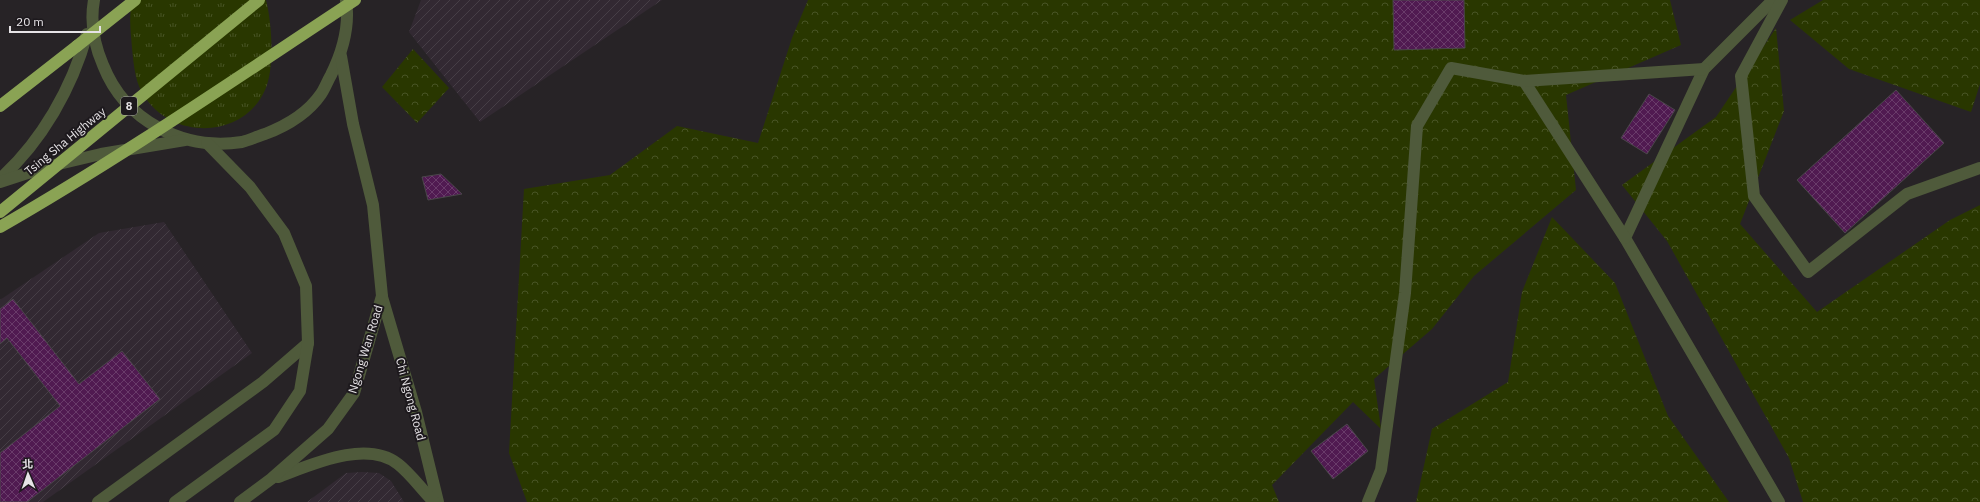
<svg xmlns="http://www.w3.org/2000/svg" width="1980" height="502" font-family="'IBM Plex Sans','Noto Sans TC',sans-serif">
<defs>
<pattern id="industrial-furrows" width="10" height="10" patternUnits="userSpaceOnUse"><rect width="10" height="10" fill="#322932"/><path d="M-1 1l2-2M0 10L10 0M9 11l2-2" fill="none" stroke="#463e46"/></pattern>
<pattern id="grass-tufts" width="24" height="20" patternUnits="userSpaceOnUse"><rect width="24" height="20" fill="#293700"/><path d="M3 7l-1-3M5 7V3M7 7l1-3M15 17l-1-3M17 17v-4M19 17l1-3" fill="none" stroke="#485425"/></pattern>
<pattern id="forest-crowns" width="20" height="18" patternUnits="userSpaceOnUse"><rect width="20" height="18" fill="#293700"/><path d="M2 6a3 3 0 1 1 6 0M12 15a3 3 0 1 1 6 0" fill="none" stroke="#485425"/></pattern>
<pattern id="building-cross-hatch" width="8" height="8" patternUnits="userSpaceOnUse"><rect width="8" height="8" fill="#501a51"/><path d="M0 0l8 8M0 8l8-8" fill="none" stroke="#693b6a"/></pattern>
</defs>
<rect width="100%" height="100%" fill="#272326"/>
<g fill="url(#industrial-furrows)">
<polygon points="421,0 662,0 480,122 409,32"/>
<polygon points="164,222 252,353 43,502 0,502 0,300 99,233"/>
<polygon points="362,472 379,473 391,481 404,502 307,502 346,473"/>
</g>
<path fill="url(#grass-tufts)" d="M133,0h133c6,23 9,69 -1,90 -21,48 -89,50 -118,10 -12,-15 -13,-33 -15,-52 -1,-15 -4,-33 1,-48z"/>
<g fill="url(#forest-crowns)">
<polygon points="808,0 1670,0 1681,45 1566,95 1576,190 1474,276 1432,329 1374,379 1381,429 1353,402 1272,485 1279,502 527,502 509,453 524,189 610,175 677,126 758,143 792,38"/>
<polygon points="1823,0 1980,0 1980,84 1971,112 1849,69 1790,20"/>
<polygon points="1776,28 1784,111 1740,224 1817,312 1950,220 1980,205 1980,502 1803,502 1789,458 1667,241 1622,185 1716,117"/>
<polygon points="413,49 449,88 417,123 382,87"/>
<polygon points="1552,217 1615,283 1668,416 1729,502 1416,502 1432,429 1508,382 1522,292"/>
</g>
<g fill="url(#building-cross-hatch)" stroke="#4a464a">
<polygon points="1393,0 1464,0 1465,48 1394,50"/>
<polygon points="1896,90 1944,143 1845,233 1797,180"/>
<polygon points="1649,94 1675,110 1647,154 1621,138"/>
<polygon points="441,174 462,194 428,200 422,177"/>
<polygon points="13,299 79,384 122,351 160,399 27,502 0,502 0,453 60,406 7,338 0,344 0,309"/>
<polygon points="1347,424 1368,451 1333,479 1311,451"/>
</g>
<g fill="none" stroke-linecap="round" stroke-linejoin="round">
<g stroke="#4f5a3b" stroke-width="12">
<path d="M94,0c-4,22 0,44 9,65 22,56 80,86 139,77 8,-2 16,-6 23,-8 21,-8 43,-21 56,-40 4,-6 6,-12 10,-19 12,-24 19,-48 15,-75"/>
<polyline points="1773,0 1704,69 1625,238 1779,502"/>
<polyline points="1782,0 1741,76 1754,196 1808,272 1907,194 1980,168"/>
<polyline points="1524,81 1625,238"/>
<path d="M0,179c42,-38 72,-91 87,-145"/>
<polyline points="0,182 46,167 101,154 185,140"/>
<polyline points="382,297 416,412 438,502"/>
<path d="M278,477c33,-12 88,-38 120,-13 13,10 24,26 36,38"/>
<polyline points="98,502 263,382 308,343"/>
<polyline points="175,502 274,430 300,391 308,343 306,286 284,233 250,187 207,143"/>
<polyline points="240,502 271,479 328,429 354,393 382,296 373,205 353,124 341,56"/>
<polyline points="1368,502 1381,470 1405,293 1417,126 1451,68 1524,81 1704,69"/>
</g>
<polyline stroke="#8aa354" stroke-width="12" points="0,106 77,46"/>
<g stroke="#8aa354" stroke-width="12">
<polyline points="77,46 135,0"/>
<polyline points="0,212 259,0"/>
<path d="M0,227c122,-70 238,-150 355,-227"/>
</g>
</g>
<g text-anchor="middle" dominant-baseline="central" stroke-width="4" stroke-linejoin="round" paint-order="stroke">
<rect fill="#1d191d" stroke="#aaa6aa" stroke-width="1" x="121" y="97" width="16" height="18" rx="3"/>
<g font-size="11" font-weight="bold" fill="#e6e3e6">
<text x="129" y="106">8</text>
</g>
<g font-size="12" fill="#e6e3e6" stroke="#1d191d">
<text transform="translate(65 141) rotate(-39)">Tsing Sha Highway</text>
<text transform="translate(365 349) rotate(-73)">Ngong Wan Road</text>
<text transform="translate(411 399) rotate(75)">Chi Ngong Road</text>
</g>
</g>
<g transform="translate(28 474) rotate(358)" stroke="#1d191d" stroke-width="3" paint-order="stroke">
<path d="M0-3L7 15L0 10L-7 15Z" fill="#e6e3e6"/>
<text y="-6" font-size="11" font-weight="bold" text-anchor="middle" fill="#e6e3e6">北</text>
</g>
<path d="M10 26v6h90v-6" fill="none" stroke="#e6e3e6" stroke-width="2"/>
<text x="16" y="26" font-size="12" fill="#e6e3e6" stroke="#1d191d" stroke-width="3" paint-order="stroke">20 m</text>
</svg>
